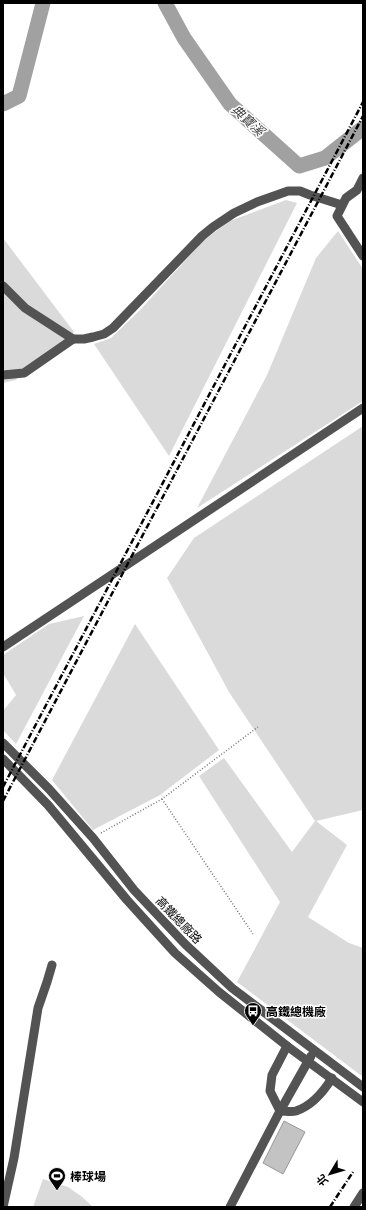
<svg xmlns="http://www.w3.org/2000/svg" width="366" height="1210" font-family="'Noto Sans','Noto Sans TC',sans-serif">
<rect width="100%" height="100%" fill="#fff"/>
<g fill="#dadada">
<polygon points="286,200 297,203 169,456 94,344 111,338 141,309 204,240 230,221"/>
<polygon points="338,231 363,269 363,401 197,508 267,375 316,258"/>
<polygon points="3,238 74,332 66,340 24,369 16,380 3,383"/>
<polygon points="363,426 363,810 316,821 347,845 308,917 349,943 363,948 363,1077 237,982 280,902 199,776 224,758 292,852 315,821 229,692 167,578 194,538"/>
<polygon points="84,616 16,744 3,730 3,711 16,695 3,673 3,655 49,624"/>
<polygon points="135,624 219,750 160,795 93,830 52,780"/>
<polygon points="43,1179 68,1187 81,1196 93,1207 33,1207"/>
</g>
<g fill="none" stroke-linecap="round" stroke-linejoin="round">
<g stroke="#a1a1a1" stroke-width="15">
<polyline points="165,3 184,38 230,104 299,166 325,158 363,128"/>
<polyline points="3,104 19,96 43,3"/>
</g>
</g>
<polygon fill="#c3c3c3" stroke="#979797" points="284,1121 305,1132 283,1174 263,1163"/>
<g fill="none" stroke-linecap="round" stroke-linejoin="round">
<g stroke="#757575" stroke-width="1.5" stroke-dasharray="1 2" stroke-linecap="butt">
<polyline points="162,799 253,934"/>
<polyline points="101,833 162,799 258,727"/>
</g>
<g stroke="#535353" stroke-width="9">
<polyline points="363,178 357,190 346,198 337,216 363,256"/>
<polyline points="3,286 25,308 73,339 84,339 93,337 104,334 113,328 202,236 213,227 234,213 257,202 288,191 300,191 310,195 342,205"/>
<polyline points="3,375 24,373 73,339"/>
<polyline points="3,647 363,408"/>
<polyline points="3,743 49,789 93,838 134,890 185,944 232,988 363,1087"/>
<polyline points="3,759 48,805 127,900 175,953 219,992 287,1046 363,1102"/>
<path d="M287,1046l-15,29 -2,16 10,20c5,0 12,1 16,0 15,-5 28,-20 36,-33"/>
<polyline points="3,1207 14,1158 38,1008 47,982 52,965"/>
<polyline points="230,1207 280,1111 311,1056"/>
<polyline points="354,1207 363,1193"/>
</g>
<g stroke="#000" stroke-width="2.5" stroke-dasharray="6 2 1 2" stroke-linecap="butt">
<polyline points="3,787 363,102"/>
<polyline points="3,801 363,116"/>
<polyline points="330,1207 353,1172"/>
</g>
</g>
<defs>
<symbol id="bus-pin" viewBox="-11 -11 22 30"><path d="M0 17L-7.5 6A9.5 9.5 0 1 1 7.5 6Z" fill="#000" stroke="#fff"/><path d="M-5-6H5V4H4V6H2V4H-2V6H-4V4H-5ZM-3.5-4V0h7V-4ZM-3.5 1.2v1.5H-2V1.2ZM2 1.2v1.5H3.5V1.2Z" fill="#fff"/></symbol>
<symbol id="stadium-pin" viewBox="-11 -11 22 30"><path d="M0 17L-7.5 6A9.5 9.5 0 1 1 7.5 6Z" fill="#000" stroke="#fff"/><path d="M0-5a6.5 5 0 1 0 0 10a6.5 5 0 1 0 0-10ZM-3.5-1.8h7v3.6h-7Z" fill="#fff"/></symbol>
</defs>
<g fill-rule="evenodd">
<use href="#bus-pin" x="243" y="1001" width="20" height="27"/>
<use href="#stadium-pin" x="47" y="1166" width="20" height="27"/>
</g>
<g text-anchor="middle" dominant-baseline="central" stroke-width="3" stroke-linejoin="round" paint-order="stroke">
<g font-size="12" fill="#000" stroke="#fff">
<text transform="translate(179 920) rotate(46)">高鐵總廠路</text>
</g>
<g font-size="12" font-weight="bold" fill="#000" stroke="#fff" text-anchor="start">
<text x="266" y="1011">高鐵總機廠</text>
<text x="70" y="1176">棒球場</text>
</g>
<g font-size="13" font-style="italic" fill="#424242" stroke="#fff">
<text transform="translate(248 120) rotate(42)">典寶溪</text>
</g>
</g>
<rect width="366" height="1210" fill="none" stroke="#000000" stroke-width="8"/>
<g transform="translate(330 1174) rotate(232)" stroke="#ffffff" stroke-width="3" paint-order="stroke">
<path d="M0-3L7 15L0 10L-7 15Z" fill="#000000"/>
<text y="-6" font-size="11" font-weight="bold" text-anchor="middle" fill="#000000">北</text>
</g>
</svg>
